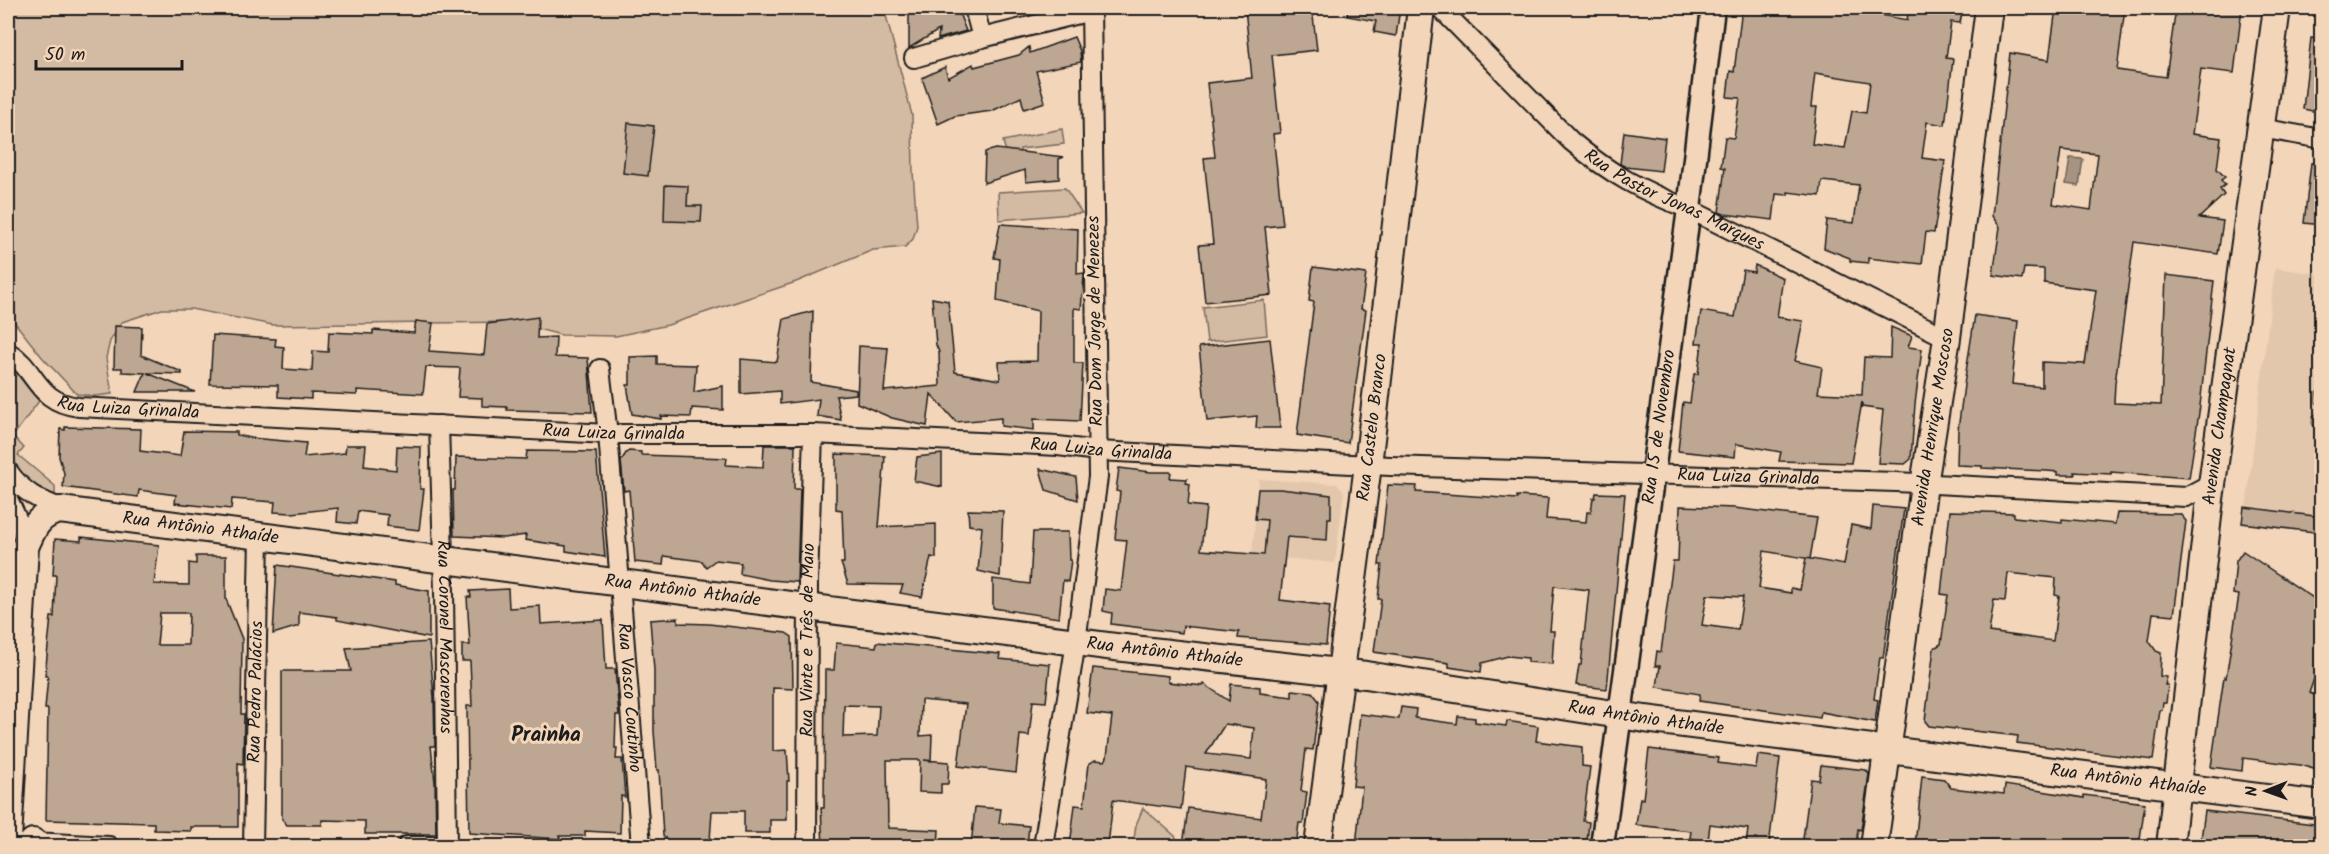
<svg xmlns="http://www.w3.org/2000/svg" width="2329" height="854" font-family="Kalam,sans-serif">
<rect width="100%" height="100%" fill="#f3d5b9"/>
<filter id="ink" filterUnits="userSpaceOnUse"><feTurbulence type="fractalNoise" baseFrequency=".0167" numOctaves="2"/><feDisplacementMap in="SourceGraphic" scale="12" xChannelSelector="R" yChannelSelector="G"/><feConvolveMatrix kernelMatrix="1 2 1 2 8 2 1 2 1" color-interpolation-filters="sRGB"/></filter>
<g filter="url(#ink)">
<g fill="#e3c7ad">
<polygon points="2275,268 2321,274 2321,517 2246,508"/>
<polygon points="1259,479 1337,484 1344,492 1335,563 1252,555"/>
</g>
<g fill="#d3baa2" stroke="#786b5f" stroke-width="1.5">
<polygon points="8,8 884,8 912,115 913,172 917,226 913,239 905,247 873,250 796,282 668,325 616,336 561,335 511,322 273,325 191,309 162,309 122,322 110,341 106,358 112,394 95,396 77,394 42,357 8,314"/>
<polygon points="1062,129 1064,144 1020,149 1018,172 1011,172 1003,141"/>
<polygon points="1065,188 1082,213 999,220 998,192"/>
<polygon points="1264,300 1267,335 1207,342 1203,307"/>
<polygon points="8,363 39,401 13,436 24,448 18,455 55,486 55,495 48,495 27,482 8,453"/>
<polygon points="2321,389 2321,437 2312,423 2313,416 2319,413 2321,406 2315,402 2316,393"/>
<path d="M8,514c13,49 3,104 0,154z"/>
<polygon points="1143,808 1175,836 1181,846 1133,846 1136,825"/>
</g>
<polygon fill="#a69382" stroke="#6f6359" stroke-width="1.5" points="2070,158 2083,159 2079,186 2066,184"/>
<g fill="#bea792" stroke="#1c1c1c" stroke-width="1.5" fill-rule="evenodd">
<polygon points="909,8 957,8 966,31 938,39 939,30 909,48"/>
<polygon points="1245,8 1312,8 1317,50 1272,55 1280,133 1273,134 1283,225 1265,227 1272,295 1205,302 1199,245 1213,244 1204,158 1215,157 1207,83 1252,78"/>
<polygon points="1348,8 1400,8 1396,36 1374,32 1376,21 1347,16"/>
<path d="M1742,8h122l-1,4 44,8 2,-12h54l-3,15 -9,-1 -5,36 7,1 -8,66 -18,-3 -5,36 23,3 -11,72 -8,-1 -4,32 -54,-6v5l-18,-2v-3l-26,-10 3,-28 27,3 5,-38 -37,-4 -2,15 -32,-4v3l-12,-1 -3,26 -49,-6 -5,-2 6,-44 -4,-1 4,-30 9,1 6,-40 -13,-1 3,-26 4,1zM1815,73l55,9 -4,31 -14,-2 -7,37 -33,-4 5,-37h-6z"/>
<path d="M2056,8h69l-8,62 49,7 10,-69h66l-8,65 -33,-4 -9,65 29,4 -4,31 8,8 -4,3 4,5 -5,4 4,6 -25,23 24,3 -5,33 -84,-12 -19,141 -1,20 47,2 5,-130 48,6 -14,125 -11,72 -78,-6v2l-37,-2 1,3h-17v-3l-11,-1 -65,-3v-2l-25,-1 1,-35 7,-52 10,-63 43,6 -6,63 30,3v-25l43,2 11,-74 -52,-7v-14l-20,-1 -2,11 -29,-4 7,-48 -8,-11 18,-163 39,7zM2061,150l37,4 -7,56 -38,-6z"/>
<polygon points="1074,37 1080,51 1081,62 1036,71 1045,102 1024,109 1021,97 992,111 955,116 938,124 922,78 945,67 948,78 973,64 974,67 1019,55 1029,47 1030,53"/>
<polygon points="2311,38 2322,39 2322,113 2303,109"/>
<polygon points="628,123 654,126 648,176 623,173"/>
<polygon points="1624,132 1665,138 1661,171 1626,167 1620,164"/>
<polygon points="996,149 1064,157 1059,159 1059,179 1026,182 1025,170 984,183 985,152"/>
<polygon points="2311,163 2322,163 2322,225 2304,223"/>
<polygon points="665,185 688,186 687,206 702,206 701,222 664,221"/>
<polygon points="1000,224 1078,229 1077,274 1084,273 1084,277 1081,309 1074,308 1074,363 1083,363 1080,421 1034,419 1034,430 1001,426 1001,418 956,422 931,394 927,426 892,418 857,403 859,346 888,348 884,391 940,386 939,352 936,345 932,298 948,301 955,372 1000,380 999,362 1037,361 1038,311 997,301 1000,259 994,258"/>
<polygon points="1755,265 1783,278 1777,317 1803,321 1795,361 1822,367 1818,393 1862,395 1864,357 1890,358 1891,327 1912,336 1908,347 1922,349 1915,404 1911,459 1905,464 1878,463 1883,410 1862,407 1862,402 1851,463 1779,461 1781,452 1736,444 1735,457 1678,451 1683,402 1690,403 1694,374 1698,374 1702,343 1696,343 1701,311 1735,317 1743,270 1754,272"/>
<polygon points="1313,267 1366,274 1361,309 1366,310 1348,443 1297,435 1314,302 1309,301"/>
<polygon points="813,311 811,382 856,390 856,394 836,396 841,420 817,416 819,399 780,404 780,391 741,394 741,359 777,362 784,319"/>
<polygon points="538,317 537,338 556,337 555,357 588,358 592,412 507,410 507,407 482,406 482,398 458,397 460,368 426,367 423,394 357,390 357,395 311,393 311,399 278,397 278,385 210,384 213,335 276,339 275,346 284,347 283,369 312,371 313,351 328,352 329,332 373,334 373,330 414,333 416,321 433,323 429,351 484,355 487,324"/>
<polygon points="115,326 142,327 141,355 182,372 182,374 147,373 195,392 137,392 145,373 122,372 122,368 114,368"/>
<polygon points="1270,339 1280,428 1256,428 1257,416 1207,421 1199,347"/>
<polygon points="657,356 657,364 696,365 694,392 723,386 723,410 692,408 691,417 661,416 661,419 632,414 627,385 630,385 630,357"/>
<polygon points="65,427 141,429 140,451 180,456 184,431 237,432 237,435 251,438 306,443 304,457 345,453 346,445 366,445 364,466 396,470 397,446 421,447 420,489 424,489 419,530 387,526 388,515 358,511 356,524 337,522 338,508 292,513 274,512 275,502 232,499 231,509 175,503 176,495 139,490 138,497 63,487 64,473 59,457 60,429 65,430"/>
<polygon points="764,445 795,445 794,489 800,489 797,582 770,580 740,574 741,563 716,560 706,567 702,561 664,556 663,565 635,562 629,490 624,491 621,461 626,453 629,451 641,452 641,455 727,458 726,465 763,467"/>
<polygon points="527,451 596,452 605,557 566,551 566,546 525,540 526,535 504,538 454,536 453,490 455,490 456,457 526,459"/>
<polygon points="836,454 885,456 879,527 936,524 936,558 931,557 922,597 900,593 903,585 848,584 841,563 844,563 842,510 836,509"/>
<polygon points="942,454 942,487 914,481 917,457"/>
<polygon points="1119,468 1151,472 1171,472 1170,478 1187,479 1186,483 1190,484 1188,505 1206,507 1201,550 1264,555 1267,520 1255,519 1258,489 1280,489 1331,495 1331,518 1328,518 1327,540 1287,537 1280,600 1330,606 1326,645 1238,638 1239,632 1183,626 1182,633 1111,624 1112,613 1103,611 1105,589 1121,591 1127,540 1115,539 1120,492 1116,491"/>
<polygon points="1040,469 1076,477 1078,500 1046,490"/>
<polygon points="1388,485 1417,486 1416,492 1517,499 1517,496 1548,498 1546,519 1586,522 1587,512 1591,512 1593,498 1595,498 1596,493 1625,494 1607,689 1576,685 1579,665 1581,665 1589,590 1554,586 1550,631 1554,631 1552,664 1528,662 1528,658 1508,656 1482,663 1481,672 1449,667 1449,663 1374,652 1381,599 1378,599 1382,565 1379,565"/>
<path d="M1680,506l54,2 83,10 -7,41 -46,-8 -5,37 32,5v-5l9,2 6,-32 38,7 7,-40 20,4 2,-23 31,3 -21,149 -3,-1 -6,42 4,1 -3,22 -54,-10 -1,6 -121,-17 1,-7 -43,-7 3,-21h-5l2,-15 4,1 12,-91h5zM1707,595l36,2 -5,33 -36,-5z"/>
<polygon points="2244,507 2322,517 2322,533 2242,523"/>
<polygon points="968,510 1003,511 1000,576 978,571 982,527 969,525"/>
<path d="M1950,511l64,2v4l48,5v-3l53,5 2,-11 63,1 6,7 -12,94 -21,-2 -4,28 7,10 5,2 -1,23 7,1 -2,8h3l-2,18h-3l-1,7h-2l-7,50 -136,-17 1,-7 -89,-10 -4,-5 9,-73 7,-4 7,-49 -7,-1zM2008,573l48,5 -1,17 4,1 -6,45 -64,-9 5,-32 11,1z"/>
<polygon points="1033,532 1068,532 1069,560 1071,560 1068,582 1063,580 1059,618 993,608 993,579 1030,584"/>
<path d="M81,537l78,8 -5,39 35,1v-22l7,1v-8h30v43l16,40 -1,75h3l-1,50 -5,-1v64h-47v4l-37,-1v-7l-108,-3 2,-111h-3l3,-33h-3l6,-59h3l2,-42h-3l2,-36 26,2zM160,613h29l-1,32h-31z"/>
<polygon points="2243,551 2322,604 2322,656 2309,693 2322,697 2322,743 2317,770 2300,765 2243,758 2242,771 2211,767 2224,677 2226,678 2239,595 2233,594 2236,561"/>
<polygon points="277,565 395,582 395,585 429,591 429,638 337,620 337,617 299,612 299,626 273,634"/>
<polygon points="508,589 509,608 540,606 541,624 603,620 606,669 615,669 619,715 616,715 615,748 617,748 616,759 622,759 625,797 621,796 620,833 585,831 585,836 559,836 560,839 469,833 467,706 472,706 470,661 462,661 462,645 470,645 467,597 471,597 470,591"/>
<polygon points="678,618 678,623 709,624 786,633 792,637 793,689 773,688 773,751 787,750 789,781 787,781 787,820 770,820 770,833 744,833 744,811 712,811 710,840 669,841 663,836 659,770 657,770 654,731 654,670 650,620"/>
<polygon points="429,642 434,697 435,746 431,746 435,782 436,834 365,834 365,821 322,820 322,825 287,825 282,819 282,671 351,671 346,648"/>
<path d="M877,642l123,12 -1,5 51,5 -4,38 -13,-1 -4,35 -9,-1 -4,38 -58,-7 8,-62 -45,-4 -1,36 12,-1 -1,26 -7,-1 25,2 -1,22h-7v9l-22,-1 1,-32h-33l1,68 51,2 -1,16h-115l-2,-38h3l1,-138h9l2,-27 40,4zM844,705l35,1 -2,30 -34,1z"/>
<path d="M1093,668l75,8v6l35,4 1,-2 25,17 2,-17 29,3v6l32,4v-7l20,2 7,9 -6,49 -7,-1 -5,42 6,1 -4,31h-4l-3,23h-113l5,-38 73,10 5,-39 -80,-12 -5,42 -68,-9 -5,46h-38l5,-41 9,1 5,-42 6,-4 10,1 2,-4 5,-41 -25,-3zM1225,724l29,4 -3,31 -45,-5z"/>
<polygon points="1401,707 1416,709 1415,718 1457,724 1458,716 1475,718 1475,722 1506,726 1507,721 1538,726 1536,741 1582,747 1582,766 1590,767 1583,821 1589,822 1587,841 1583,840 1582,846 1539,844 1538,846 1501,846 1501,844 1462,839 1461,846 1356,846 1362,787 1353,786 1360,714 1399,719"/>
<polygon points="1649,749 1719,758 1718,763 1756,768 1758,755 1780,758 1769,846 1746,845 1748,829 1710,824 1708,841 1690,838 1691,831 1636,825 1640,798 1643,799"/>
<polygon points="1821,765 1866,770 1869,774 1861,830 1858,829 1856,846 1802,846 1811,779 1819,780"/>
<polygon points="1922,776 1944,779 1951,788 2004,794 2005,785 2084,798 2084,795 2145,803 2139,846 1915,846"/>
<polygon points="975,807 1001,809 999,823 1029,826 1027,846 971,846"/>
<polygon points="2205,811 2322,825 2322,846 2200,846"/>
</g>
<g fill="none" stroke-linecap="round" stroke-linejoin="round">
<defs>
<g id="minor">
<polyline points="974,8 982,38"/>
<path id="s1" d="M1440,8l131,133c39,33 71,50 118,68l258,129"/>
<polyline points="914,58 982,38 1091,11"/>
<polyline points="2260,128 2322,139"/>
<path id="s2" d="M8,352c30,18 27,50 71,55l529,27h205l245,12 40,5 292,15 506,16 290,15 26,-14"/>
<path id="s3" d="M600,369l8,65 33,412"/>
<path id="s4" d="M439,425l5,166 3,255"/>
<path d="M8,471c16,23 31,29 57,39"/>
<polyline points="8,499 20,525 25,547"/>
<polyline points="23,846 33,842 109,846"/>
<path id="s5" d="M253,846l6,-310"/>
<polyline points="407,846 440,846"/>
<path id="s6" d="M807,846l1,-265 5,-147"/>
<polyline points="1043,846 1076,642 1098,477 1091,8"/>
</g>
<g id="tertiary">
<path id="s7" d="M1602,846l87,-637 24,-201"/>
</g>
<g id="secondary">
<path id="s8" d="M8,839l17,-292c8,-19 14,-33 35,-37l1055,137 251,28 279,44 677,86"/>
<polyline points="31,846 33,842"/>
<path id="s9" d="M1318,846l50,-381 53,-457"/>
<path id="s10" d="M1874,846l50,-361 23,-147 42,-330"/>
<path id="s11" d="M2170,846l40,-347 67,-491"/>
</g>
</defs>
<use href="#minor" stroke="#1c1c1c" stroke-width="22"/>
<use href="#tertiary" stroke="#1c1c1c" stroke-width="27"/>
<use href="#secondary" stroke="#1c1c1c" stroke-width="30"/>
<use href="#minor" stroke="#f3d5b9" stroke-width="18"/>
<use href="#tertiary" stroke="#f3d5b9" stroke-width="22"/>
<use href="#secondary" stroke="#f3d5b9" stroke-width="26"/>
</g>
</g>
<g text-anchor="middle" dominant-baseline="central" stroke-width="6" stroke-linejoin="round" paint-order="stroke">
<g font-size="18" fill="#1c1c1c" stroke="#f3d5b9">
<text stroke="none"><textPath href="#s1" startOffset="306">Rua Pastor Jonas Marques</textPath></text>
<text transform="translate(1096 321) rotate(-91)">Rua Dom Jorge de Menezes</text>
<text stroke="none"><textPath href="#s2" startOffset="142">Rua Luiza Grinalda</textPath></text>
<text stroke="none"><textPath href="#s9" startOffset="422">Rua Castelo Branco</textPath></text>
<text stroke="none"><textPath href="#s7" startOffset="423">Rua 15 de Novembro</textPath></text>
<text stroke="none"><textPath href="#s10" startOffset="423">Avenida Henrique Moscoso</textPath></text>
<text stroke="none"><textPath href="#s11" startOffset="423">Avenida Champagnat</textPath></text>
<text stroke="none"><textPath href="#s2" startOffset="628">Rua Luiza Grinalda</textPath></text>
<text stroke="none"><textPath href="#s2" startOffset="1116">Rua Luiza Grinalda</textPath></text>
<text stroke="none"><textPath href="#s2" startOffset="1764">Rua Luiza Grinalda</textPath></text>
<text stroke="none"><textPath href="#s8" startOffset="488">Rua Antônio Athaíde</textPath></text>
<text stroke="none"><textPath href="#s8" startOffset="974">Rua Antônio Athaíde</textPath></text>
<text stroke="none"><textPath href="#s4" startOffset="212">Rua Coronel Mascarenhas</textPath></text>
<text stroke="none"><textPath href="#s6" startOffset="206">Rua Vinte e Três de Maio</textPath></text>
<text stroke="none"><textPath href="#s8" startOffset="1460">Rua Antônio Athaíde</textPath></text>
<text stroke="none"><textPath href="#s5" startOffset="154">Rua Pedro Palácios</textPath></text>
<text stroke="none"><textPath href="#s3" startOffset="330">Rua Vasco Coutinho</textPath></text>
<text stroke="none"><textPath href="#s8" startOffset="1946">Rua Antônio Athaíde</textPath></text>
<text stroke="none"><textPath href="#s8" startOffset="2432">Rua Antônio Athaíde</textPath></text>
</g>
<g font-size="21" font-weight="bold" fill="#1c1c1c" stroke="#f3d5b9">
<text x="546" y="735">Prainha</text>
</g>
</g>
<rect width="2329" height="854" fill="none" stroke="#f3d5b9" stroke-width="30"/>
<rect x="15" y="15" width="2299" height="824" fill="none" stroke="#1c1c1c" stroke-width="2" filter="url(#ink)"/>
<g transform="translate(2266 791) rotate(269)" stroke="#f3d5b9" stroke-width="4.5" paint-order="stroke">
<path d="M0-4.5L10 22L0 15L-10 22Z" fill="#1c1c1c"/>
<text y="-9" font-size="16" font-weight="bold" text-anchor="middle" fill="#1c1c1c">N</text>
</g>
<path d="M36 60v9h146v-9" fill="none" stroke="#1c1c1c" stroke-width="3"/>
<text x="45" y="60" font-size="18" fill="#1c1c1c" stroke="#f3d5b9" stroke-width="4.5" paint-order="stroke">50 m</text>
</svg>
